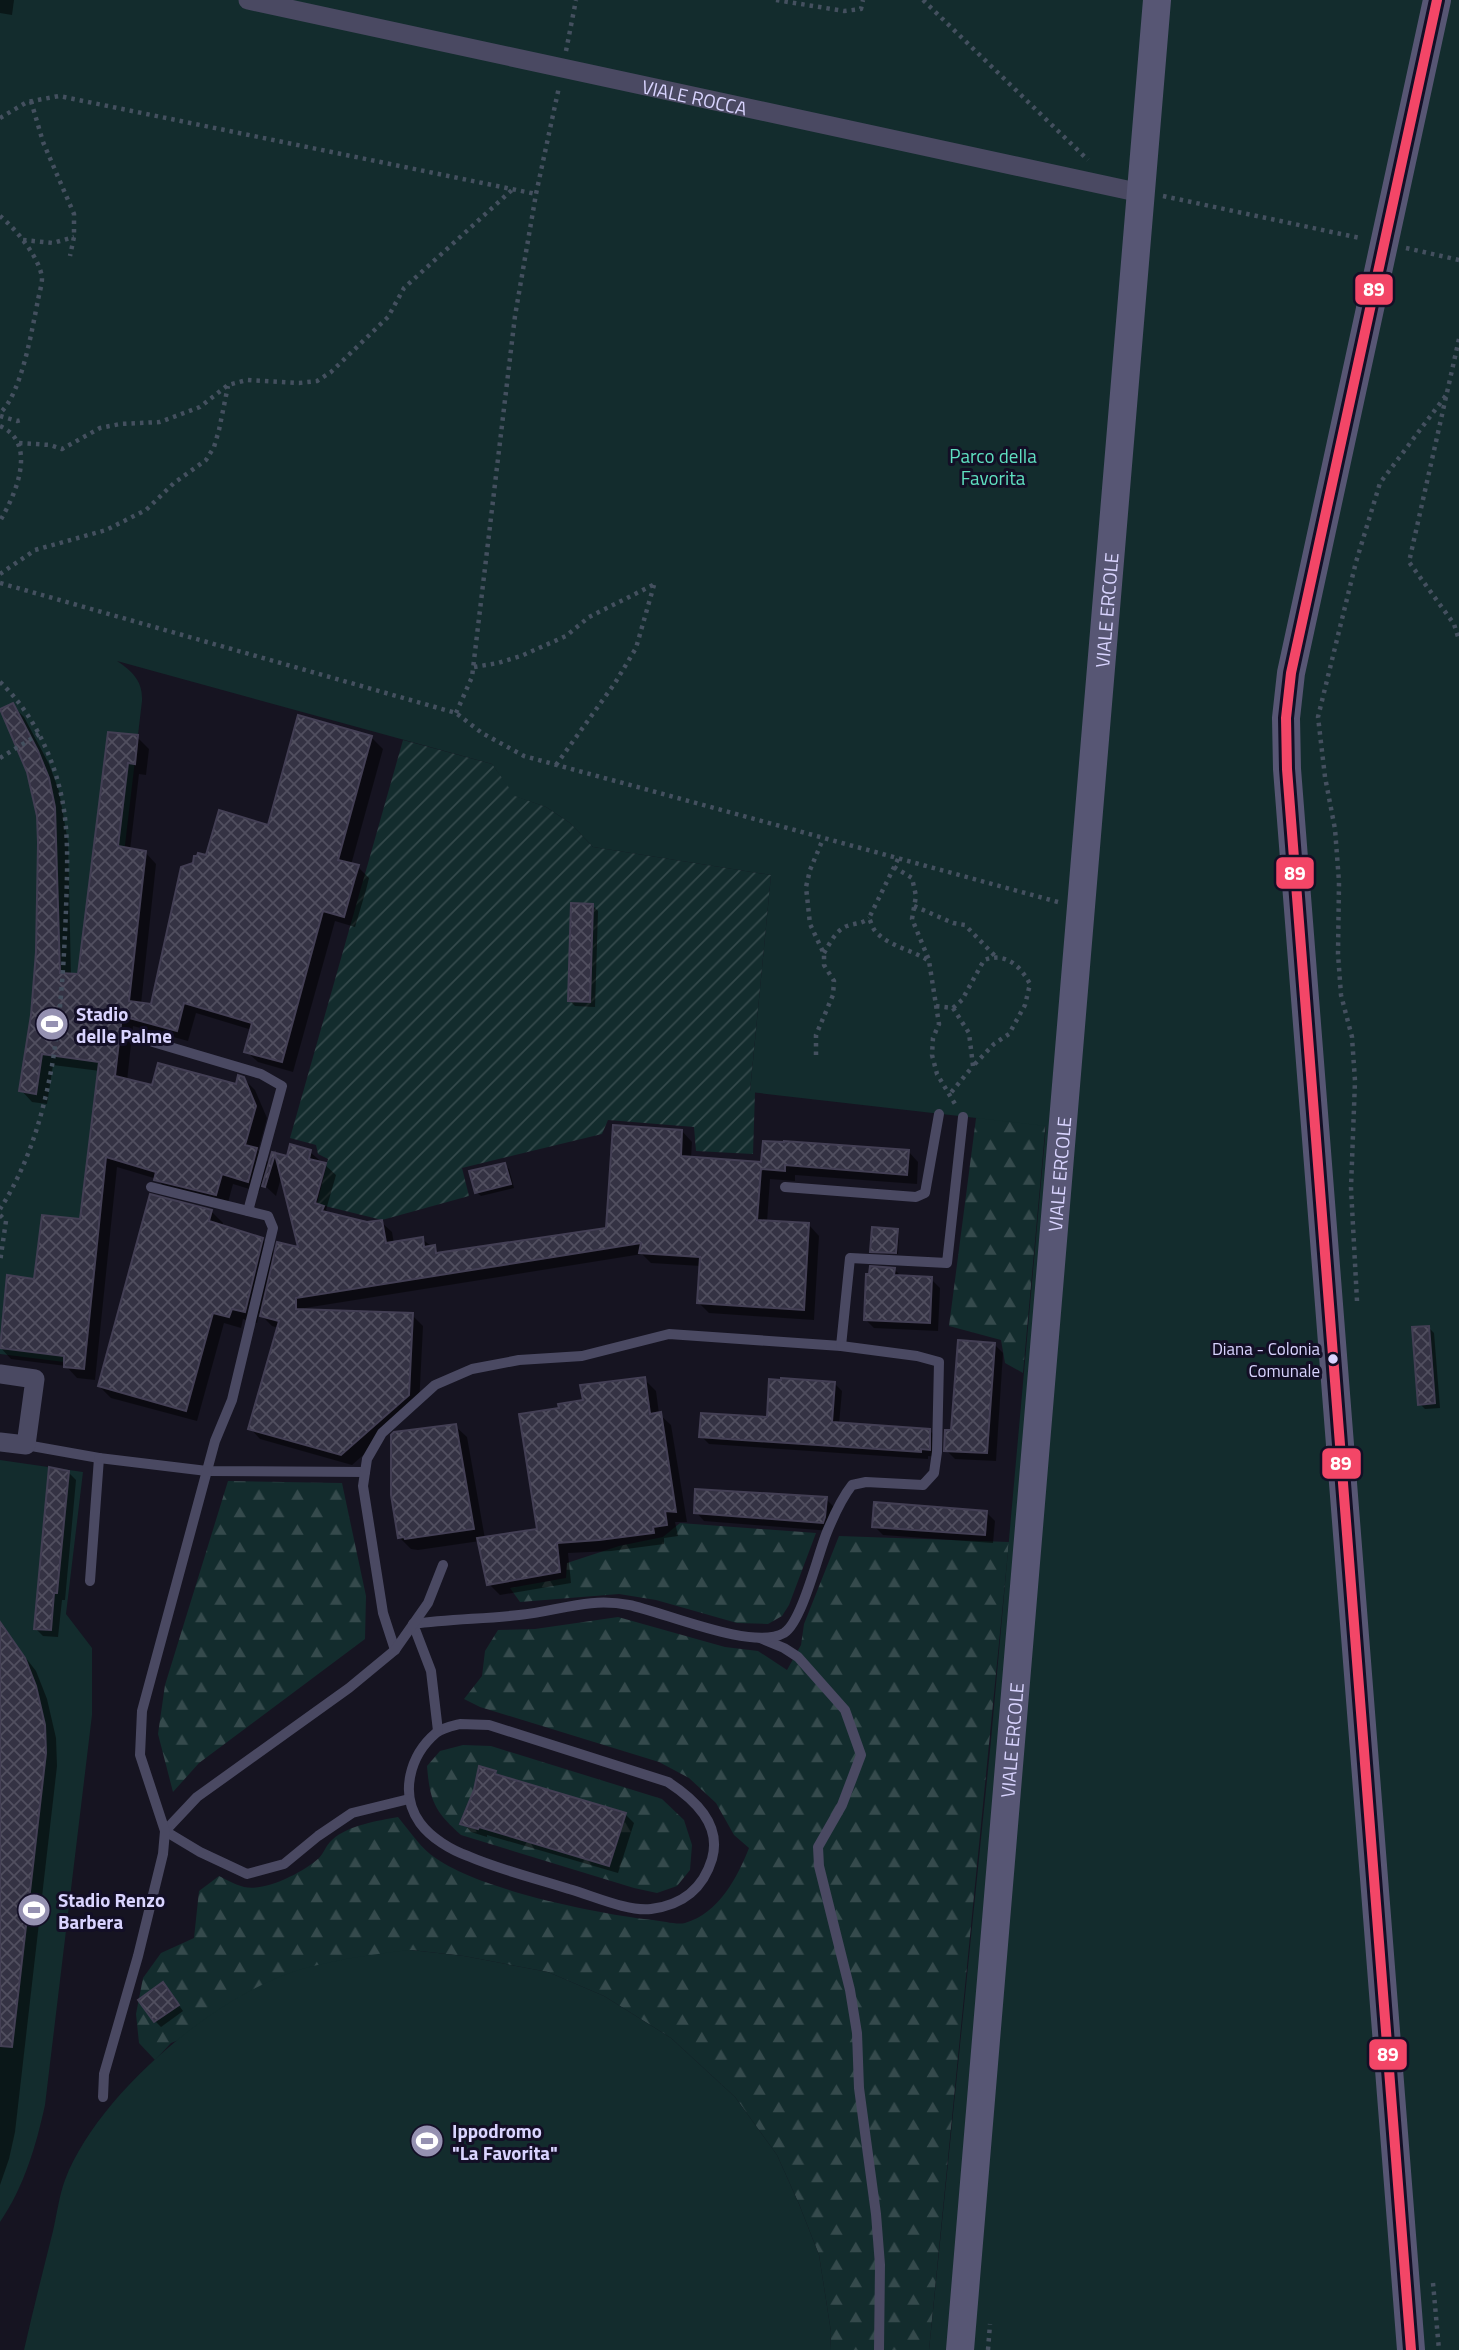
<svg xmlns="http://www.w3.org/2000/svg" width="1459" height="2350" font-family="'Titillium Web',sans-serif">
<defs>
<pattern id="forest-firs" width="22" height="20" patternUnits="userSpaceOnUse" patternTransform="scale(1.75)"><rect width="22" height="20" fill="#132c2d"/><path d="M5 1l3.5 6h-7zM16 11l3.5 6h-7z" fill="#354a4c"/></pattern>
<pattern id="garden-furrows" width="10" height="10" patternUnits="userSpaceOnUse" patternTransform="scale(1.75)"><rect width="10" height="10" fill="#132c2d"/><path d="M-1 1l2-2M0 10L10 0M9 11l2-2" fill="none" stroke="#354a4c"/></pattern>
<pattern id="building-cross-hatch" width="8" height="8" patternUnits="userSpaceOnUse" patternTransform="scale(1.75)"><rect width="8" height="8" fill="#343243"/><path d="M0 0l8 8M0 8l8-8" fill="none" stroke="#514f5f"/></pattern>
</defs>
<rect width="100%" height="100%" fill="#161421"/>
<g fill="url(#forest-firs)">
<polygon points="1065,912 1023,1373 1005,1363 1001,1340 949,1326 978,1103"/>
<polygon points="228,1481 342,1483 366,1596 365,1639 199,1763 173,1792 158,1734 165,1685"/>
<polygon points="680,1523 816,1533 789,1605 782,1616 768,1624 737,1623 656,1600 619,1594 520,1602 510,1588 566,1578 567,1563 619,1546 663,1537"/>
<path d="M839,1536l170,6 -80,808h-99l1,-18 -12,-77 -20,-51 -22,-49 -42,-58 -64,-59 -67,-42 -56,-24 -84,-16 -53,-6 -240,93 -16,17 -16,-17 -3,-29 7,-36 18,-25 33,-15 5,-47 20,-15c8,4 17,9 25,11 21,5 60,-15 75,-29 5,-5 7,-13 13,-18 16,-15 45,-19 66,-23 10,12 20,27 32,37 43,35 168,60 223,66 10,1 24,5 32,3 34,-10 52,-45 64,-75l-15,-13 -18,-32 -27,-25 -30,-16 -179,-55 -16,-8 18,-23 3,-25 13,-21 37,-1 83,-12 107,30 33,4 29,19 14,-25 3,-21z"/>
<path d="M463,1745l28,1 171,53 22,21 8,25 -2,25 -13,16 -20,7 -23,-5 -173,-53c-27,-24 -31,-34 -34,-69l13,-15z"/>
</g>
<g fill="#132c2d">
<path d="M0,0h1459v2350h-530l62,-610 55,-614 -296,-34 21,-217 -178,-28 -23,-24 -24,-16 -32,-11 -22,-32 -375,-103c15,10 26,20 25,40l-78,661 -64,-8z"/>
<path d="M0,1460l83,12 -17,142 26,34v67l-47,390c-9,41 -21,82 -45,117z"/>
<path d="M411,1950l53,6 84,16 56,24 67,42 64,59 42,58 22,49 20,51 12,77 -1,18h-806c9,-40 19,-79 29,-119 4,-17 6,-35 12,-51 32,-85 151,-186 237,-211 36,-10 72,-15 109,-19z"/>
</g>
<polygon fill="url(#garden-furrows)" points="403,740 492,764 515,796 546,807 570,823 593,847 771,875 750,1091 755,1092 753,1154 696,1151 694,1127 608,1120 602,1134 462,1168 469,1196 382,1220 317,1204 328,1159 318,1154 316,1145 290,1138"/>
<g fill="#0007">
<polygon points="0,0 14,0 12,15 0,13"/>
<polygon points="12,705 24,717 49,764 59,791 68,842 71,976 79,976 109,733 137,737 149,749 146,775 139,774 130,850 145,852 156,864 141,1004 153,1006 207,857 269,827 371,737 383,749 351,865 358,867 369,878 366,890 355,927 335,921 293,1072 258,1062 246,1051 252,1030 196,1013 188,1041 133,1026 127,1081 153,1087 237,1086 243,1078 255,1090 267,1118 258,1151 270,1164 273,1154 288,1159 310,1152 325,1165 336,1175 326,1210 331,1215 366,1224 381,1222 392,1232 394,1244 422,1239 441,1254 607,1229 682,1131 692,1142 691,1158 763,1164 908,1151 918,1162 917,1184 795,1175 795,1181 770,1179 767,1222 809,1225 819,1236 814,1320 709,1313 698,1302 701,1266 651,1263 642,1254 305,1308 306,1311 412,1315 423,1326 419,1406 352,1465 260,1439 250,1428 279,1328 272,1326 259,1313 257,1323 243,1319 241,1328 224,1323 197,1421 111,1398 99,1386 211,1211 223,1223 222,1227 262,1239 276,1254 301,1250 282,1174 276,1196 262,1183 259,1192 233,1184 227,1206 168,1191 157,1179 117,1167 95,1380 77,1378 66,1366 11,1359 0,1347 9,1277 36,1280 82,1221 100,1071 53,1065 47,1104 32,1102 21,1090 33,1015 37,952 39,815"/>
<polygon points="592,905 598,911 595,1007 575,1006 570,1001"/>
<polygon points="505,1165 509,1169 514,1188 481,1196 476,1192"/>
<polygon points="897,1231 899,1233 898,1254 874,1253 872,1251"/>
<polygon points="894,1269 902,1277 931,1279 940,1288 938,1331 874,1328 865,1319"/>
<polygon points="1429,1328 1434,1333 1440,1408 1425,1409 1420,1404"/>
<polygon points="994,1344 1003,1353 996,1461 955,1459 946,1450"/>
<polygon points="644,1379 656,1391 659,1414 671,1425 687,1522 675,1522 678,1536 664,1538 664,1544 611,1551 568,1553 571,1583 500,1595 489,1584 480,1541 418,1550 411,1549 399,1537 455,1426 467,1437 485,1539 539,1530 561,1409"/>
<polygon points="834,1383 842,1391 839,1424 929,1430 937,1438 937,1457 928,1456 928,1459 709,1444 701,1436 768,1419"/>
<polygon points="68,1472 76,1480 65,1600 62,1600 58,1637 43,1636 35,1628"/>
<polygon points="826,1499 835,1508 831,1531 704,1521 696,1512"/>
<polygon points="986,1512 995,1521 993,1543 883,1535 874,1526"/>
<polygon points="0,1625 36,1671 47,1699 56,1738 57,1766 15,2132 9,2159 0,2185"/>
<polygon points="495,1773 499,1777 625,1814 634,1823 618,1873 487,1835 487,1837 471,1832 463,1823"/>
<polygon points="168,1990 183,2011 161,2027 155,2021"/>
</g>
<g fill="url(#building-cross-hatch)" stroke="#433f54" stroke-width="2">
<polygon points="13,703 38,751 49,778 55,807 60,973 78,974 108,732 138,735 135,764 128,763 118,846 146,851 129,1001 151,1004 181,867 193,863 194,856 197,856 198,853 206,855 219,810 268,825 298,715 372,736 338,860 359,865 355,878 344,917 323,911 282,1062 244,1052 252,1023 184,1003 177,1031 122,1016 115,1076 152,1085 158,1063 236,1084 238,1075 244,1077 256,1106 245,1145 257,1148 248,1182 222,1174 216,1195 154,1180 156,1172 106,1157 84,1369 64,1367 64,1356 0,1348 7,1275 34,1279 42,1215 80,1219 99,1062 42,1054 36,1094 19,1091 31,1015 36,952 38,843 37,816 27,772 0,709"/>
<polygon points="571,903 593,904 590,1002 568,1001"/>
<polygon points="613,1125 682,1130 681,1156 761,1162 763,1141 784,1142 784,1141 909,1150 907,1175 785,1165 785,1171 761,1169 757,1220 809,1223 804,1310 697,1303 700,1257 639,1253 641,1243 296,1298 296,1309 413,1313 409,1395 341,1455 248,1429 279,1321 260,1316 277,1242 298,1247 275,1154 265,1187 262,1186 272,1152 287,1156 290,1144 311,1150 309,1159 326,1163 315,1203 324,1206 322,1211 367,1222 382,1220 386,1243 423,1237 424,1247 435,1245 436,1253 606,1228"/>
<polygon points="505,1163 511,1184 475,1193 469,1171"/>
<polygon points="150,1194 212,1210 209,1221 263,1238 245,1312 232,1309 229,1317 213,1313 186,1411 98,1386"/>
<polygon points="872,1227 898,1229 896,1253 870,1252"/>
<polygon points="870,1266 895,1268 894,1275 932,1277 930,1323 864,1320 866,1274 869,1274"/>
<polygon points="1429,1326 1435,1403 1418,1405 1412,1327"/>
<polygon points="958,1340 995,1343 987,1453 944,1451 945,1430 951,1430"/>
<polygon points="645,1377 650,1414 661,1412 676,1512 665,1511 667,1525 653,1527 654,1533 599,1540 557,1543 560,1572 487,1585 477,1538 537,1529 519,1414 559,1408 558,1404 583,1400 580,1385"/>
<polygon points="781,1378 835,1382 832,1422 930,1429 930,1450 921,1449 921,1452 699,1437 701,1413 767,1417 769,1379 781,1380"/>
<polygon points="456,1424 474,1529 405,1539 404,1537 398,1538 391,1495 391,1435 394,1432"/>
<polygon points="49,1467 69,1471 57,1593 54,1593 51,1630 34,1629"/>
<polygon points="695,1489 827,1497 825,1517 823,1523 694,1513"/>
<polygon points="874,1502 987,1511 985,1535 872,1527"/>
<polygon points="0,1622 25,1658 36,1686 45,1725 46,1753 12,2047 0,2046"/>
<polygon points="479,1766 496,1771 495,1774 626,1813 609,1866 479,1827 478,1829 460,1824 474,1790"/>
<polygon points="163,1982 179,2005 154,2022 138,2000"/>
</g>
<g fill="none" stroke-linecap="round" stroke-linejoin="round">
<g stroke="#44505f" stroke-width="4.5" stroke-dasharray="3.5 5" stroke-linecap="butt">
<polyline points="776,0 844,11 861,9 863,0"/>
<polyline points="923,0 1088,160"/>
<polyline points="566,51 576,0"/>
<polyline points="31,101 43,142 74,214 74,237 70,256"/>
<polyline points="0,118 27,102 59,96 536,194"/>
<polyline points="1163,196 1360,238"/>
<path d="M0,216c15,12 40,42 42,62 0,7 -3,16 -4,22 -6,29 -16,93 -38,113"/>
<polyline points="23,240 53,243 74,237"/>
<polyline points="1406,248 1459,260"/>
<polyline points="1459,339 1409,562 1454,624 1459,640"/>
<polyline points="0,416 17,421 21,420"/>
<path d="M0,426c38,17 16,68 0,95"/>
<polyline points="19,443 50,445 62,449 100,428 120,424 160,422 200,407 228,385 247,380 299,383 317,381 331,372 388,317 404,288 513,189"/>
<polyline points="0,574 35,550 106,530 146,510 174,483 206,460 214,447 219,430 228,386"/>
<polyline points="0,583 456,713 482,733 524,756 1058,902"/>
<polyline points="474,667 498,663 521,656 566,636 589,617 653,585"/>
<path d="M0,682c33,31 55,77 63,122 6,35 4,71 3,106 -4,99 -11,214 -66,299"/>
<polyline points="456,713 472,677 515,316 536,194 559,87"/>
<polyline points="0,758 39,734"/>
<polyline points="556,765 615,683 636,648 654,585"/>
<path d="M898,859l-29,59c2,4 4,12 8,15 14,14 36,17 52,28l10,63 -6,14 -1,17 5,19 18,30"/>
<polyline points="894,867 912,878 916,896 912,919 929,960"/>
<polyline points="914,906 953,923 965,925 995,956"/>
<path d="M824,953c6,-10 12,-23 23,-27 8,-3 15,-2 22,-8"/>
<polyline points="936,1006 953,1008 969,1033 973,1066 949,1095"/>
<path d="M953,1008l9,-8 22,-40c21,-8 36,5 46,24l-5,21 -16,29 -15,10 -21,22"/>
<polyline points="816,1055 816,1035 833,995 834,981 824,965 824,954 810,924 806,887 810,870 823,839"/>
<polyline points="0,1215 6,1221 0,1262"/>
<polyline points="1357,1301 1351,1188 1355,1081 1352,1037 1341,995 1338,954 1339,882 1335,829 1325,777 1318,717 1356,562 1380,483 1447,394"/>
<polyline points="1433,2283 1439,2350"/>
<polyline points="988,2350 990,2324"/>
</g>
<g stroke="#4a4962" stroke-width="10">
<polyline points="153,1042 261,1074 282,1086 248,1211"/>
<polyline points="785,1187 916,1197 925,1193 939,1114"/>
<polyline points="26,1445 99,1458 90,1581"/>
<polyline points="99,1458 207,1471 365,1472"/>
<polyline points="760,1638 784,1648 798,1657 845,1710 861,1755 842,1805 818,1847 819,1866 850,1990 857,2033 859,2088 876,2214 880,2265 879,2350"/>
<polyline points="395,1650 383,1613 363,1486 367,1459 382,1433 435,1385 472,1369 519,1360 582,1356 669,1334 841,1346 850,1258 947,1263 963,1117"/>
<path d="M460,1724l29,1 179,57c26,17 54,42 44,77 -9,30 -29,46 -61,50 -23,3 -60,-14 -82,-20 -34,-11 -69,-19 -101,-33 -17,-6 -37,-18 -48,-33 -21,-29 -10,-68 16,-90 6,-5 16,-7 24,-9z"/>
<path d="M438,1731l-7,-60 -18,-47c35,-5 71,-5 106,-9 40,-4 69,-18 110,-10 35,7 123,46 155,28 18,-11 34,-79 43,-101 7,-17 14,-33 25,-47l14,-3 57,3 11,-12 3,-21 2,-90 -22,-6 -76,-10"/>
<polyline points="409,1799 352,1813 318,1836 284,1864 247,1874 200,1852 165,1831 197,1797 349,1688 395,1650 428,1603 443,1565"/>
<polyline points="103,2097 104,2074 138,1956 163,1854 165,1831 140,1755 142,1711 215,1441 232,1400 273,1228 268,1216 151,1187"/>
</g>
<g stroke="#4a4962" stroke-width="19">
<path id="s1" d="M248,0l893,193"/>
<polyline points="0,1374 35,1379 26,1445 0,1442"/>
</g>
<g stroke="#575674" stroke-width="28">
<path id="s2" d="M960,2350l197,-2350"/>
<polyline points="1411,2350 1287,769 1286,718 1291,673 1437,0"/>
</g>
<defs>
<polyline id="bus-1" points="1411,2350 1287,769 1286,718 1291,673 1437,0"/>
</defs>
<use href="#bus-1" stroke="#130f26" stroke-width="16"/>
<use href="#bus-1" stroke="#f34667" stroke-width="10"/>
</g>
<defs>
<symbol id="stadium-disc" viewBox="-11 -11 22 22"><circle r="9.5" fill="#9591b1" stroke="#130f26"/><path d="M0-5a6.5 5 0 1 0 0 10a6.5 5 0 1 0 0-10ZM-3.5-1.8h7v3.6h-7Z" fill="#fff"/></symbol>
</defs>
<g fill-rule="evenodd">
<use href="#stadium-disc" x="33" y="1005" width="38" height="38"/>
<use href="#stadium-disc" x="15" y="1891" width="38" height="38"/>
<use href="#stadium-disc" x="408" y="2122" width="38" height="38"/>
</g>
<circle fill="#d9d4ff" stroke="#130f26" stroke-width="2.5" cx="1333" cy="1359" r="6"/>
<g text-anchor="middle" dominant-baseline="central" stroke-width="6" stroke-linejoin="round" paint-order="stroke">
<g font-size="17" fill="#d9d4ff" stroke="#130f26" text-anchor="end">
<text x="1320" y="1349">Diana - Colonia<tspan x="1320" dy="22">Comunale</tspan></text>
</g>
<g font-size="19" fill="#d9d4ff" stroke="#130f26">
<text stroke="none"><textPath href="#s1" startOffset="457">VIALE ROCCA</textPath></text>
<text stroke="none"><textPath href="#s2" startOffset="1746">VIALE ERCOLE</textPath></text>
<text stroke="none"><textPath href="#s2" startOffset="1180">VIALE ERCOLE</textPath></text>
<text stroke="none"><textPath href="#s2" startOffset="612">VIALE ERCOLE</textPath></text>
</g>
<g font-size="19" fill="#5fe0c0" stroke="#130f26">
<text x="993" y="455">Parco della<tspan x="993" dy="22">Favorita</tspan></text>
</g>
<g font-size="19" font-weight="bold" fill="#d9d4ff" stroke="#130f26" text-anchor="start">
<text x="76" y="1013">Stadio<tspan x="76" dy="22">delle Palme</tspan></text>
<text x="58" y="1899">Stadio Renzo<tspan x="58" dy="22">Barbera</tspan></text>
<text x="452" y="2130">Ippodromo<tspan x="452" dy="22">"La Favorita"</tspan></text>
</g>
</g>
<g stroke="#130f26" stroke-width="2.5">
<rect x="1354" y="273" width="40" height="33" rx="7" fill="#f34667"/>
<rect x="1275" y="856" width="40" height="34" rx="7" fill="#f34667"/>
<rect x="1321" y="1447" width="41" height="33" rx="7" fill="#f34667"/>
<rect x="1368" y="2038" width="40" height="33" rx="7" fill="#f34667"/>
</g>
<g font-size="19" text-anchor="middle" font-weight="bold" fill="#fff">
<text x="1374" y="296">89</text>
<text x="1295" y="880">89</text>
<text x="1341" y="1470">89</text>
<text x="1388" y="2061">89</text>
</g>
</svg>
